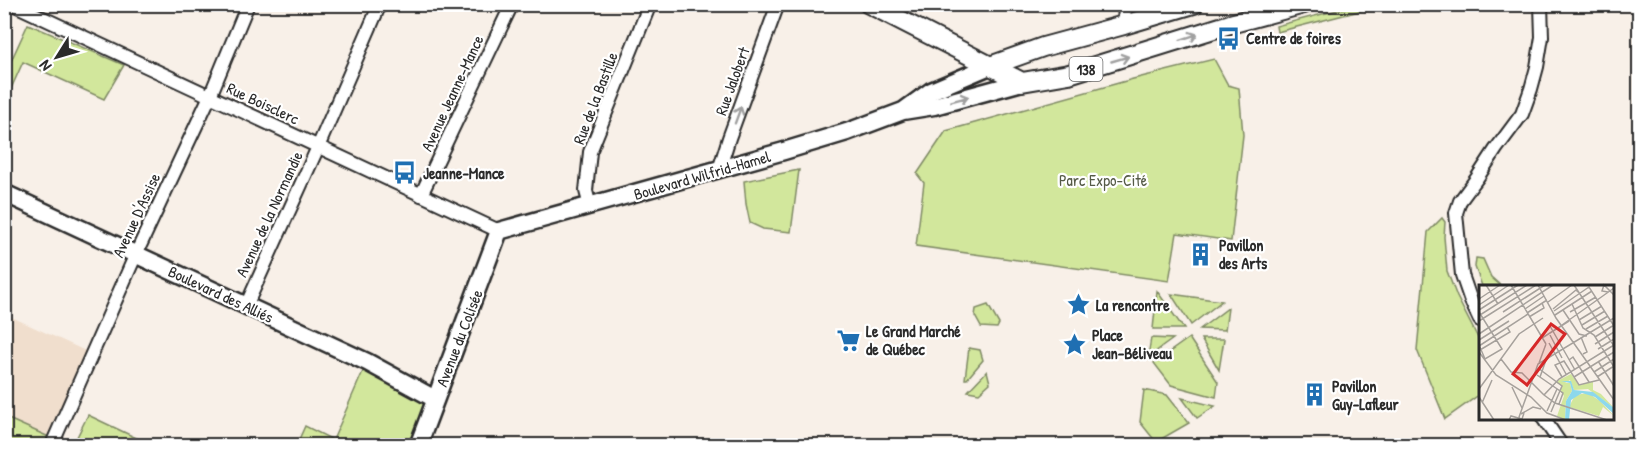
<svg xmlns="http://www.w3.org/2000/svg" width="1644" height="450" font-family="'Patrick Hand',sans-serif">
<rect width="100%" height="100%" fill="#f8f0e8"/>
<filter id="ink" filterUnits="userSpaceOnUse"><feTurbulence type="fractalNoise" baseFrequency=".0167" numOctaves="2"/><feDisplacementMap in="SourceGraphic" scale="12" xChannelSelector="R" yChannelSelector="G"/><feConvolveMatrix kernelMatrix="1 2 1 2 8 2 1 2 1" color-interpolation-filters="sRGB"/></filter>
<g filter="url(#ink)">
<polygon fill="#f0decd" points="5,314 92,354 54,440 5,417"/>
<g fill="#d2e79c" stroke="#7e8964" stroke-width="1.5">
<polygon points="1357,5 1383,5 1277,32 1276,26"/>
<polygon points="28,24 124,65 104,99 23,62 5,102 5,74"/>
<polygon points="1214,59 1228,85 1239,88 1243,135 1231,241 1177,233 1169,281 916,246 924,183 917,174 946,131 1133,79"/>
<polygon points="799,170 791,232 763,229 750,223 746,204 744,181"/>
<polygon points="1442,218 1445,222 1444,237 1447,271 1457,297 1480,342 1480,394 1445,419 1417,350 1428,232"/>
<polygon points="1476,258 1483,259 1491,277 1501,286 1482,286 1475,267"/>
<polygon points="1157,291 1184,329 1153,329"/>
<polygon points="1171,294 1222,301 1191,325"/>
<polygon points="988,305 999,324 997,328 981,327 975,316 976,309"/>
<polygon points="1228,308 1225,330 1200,329"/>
<polygon points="1151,338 1173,339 1148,357"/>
<polygon points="1189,338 1218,382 1216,397 1171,385 1154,363"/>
<polygon points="1201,339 1224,339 1219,370"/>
<polygon points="969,348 980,350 983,360 967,379 965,379"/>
<polygon points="367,362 435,399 419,445 296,446 305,426 333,440"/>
<polygon points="987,371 990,383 979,393 968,391"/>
<polygon points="1144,390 1167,395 1189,423 1156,442 1140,422"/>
<polygon points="1182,398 1215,406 1197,418"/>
<polygon points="88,415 151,445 73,445"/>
<polygon points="4,417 67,445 5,445"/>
</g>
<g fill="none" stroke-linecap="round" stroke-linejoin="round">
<defs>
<g id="street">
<polyline points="13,4 499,231"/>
<polyline points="1124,25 1125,4"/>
<polyline points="719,170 729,138 778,4"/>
<polyline points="421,195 512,4"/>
<polyline points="590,206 586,191 590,152 650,4"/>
<polyline points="246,306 318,147 380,4"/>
<polyline points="1480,320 1471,301 1462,275 1456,213 1460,201 1477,178 1496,149 1522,114 1531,89 1537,67 1542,37 1541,4"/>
<polyline points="1543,418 1562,446"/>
<polyline points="54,440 136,254 210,96 248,4"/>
</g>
<g id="secondary">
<polyline points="906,109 931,91 990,66"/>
<polyline points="4,193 367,362 435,399"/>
<polyline points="418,446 499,231 784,151 847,132 903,111 934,106 1022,82"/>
</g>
<g id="primary">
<polyline points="869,4 1022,82 1069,74 1230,24 1304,4"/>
<polyline points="990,66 1043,47 1124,25 1194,4"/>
</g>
</defs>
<use href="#street" stroke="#2b2b2b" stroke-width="16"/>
<use href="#secondary" stroke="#2b2b2b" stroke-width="21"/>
<use href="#primary" stroke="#2b2b2b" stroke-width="22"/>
<use href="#street" stroke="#fff" stroke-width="12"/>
<use href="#secondary" stroke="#fff" stroke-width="16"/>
<use href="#primary" stroke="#fff" stroke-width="18"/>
</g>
<defs><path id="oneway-shaft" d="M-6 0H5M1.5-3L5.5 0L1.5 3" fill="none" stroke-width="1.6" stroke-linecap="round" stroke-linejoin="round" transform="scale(1.5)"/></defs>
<g stroke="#a0a0a0">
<use href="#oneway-shaft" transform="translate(1189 37) rotate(-18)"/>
<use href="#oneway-shaft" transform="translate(1120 59) rotate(-16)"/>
<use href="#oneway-shaft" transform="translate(960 99) rotate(-15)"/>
<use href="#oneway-shaft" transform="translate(738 115) rotate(-70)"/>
</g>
</g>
<defs>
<symbol id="bus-bare" viewBox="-9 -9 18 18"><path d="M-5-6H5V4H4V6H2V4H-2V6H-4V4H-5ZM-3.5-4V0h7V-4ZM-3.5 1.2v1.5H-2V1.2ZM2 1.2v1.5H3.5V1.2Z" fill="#1f6fb2" stroke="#fff" stroke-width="2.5" paint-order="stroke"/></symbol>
<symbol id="building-bare" viewBox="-9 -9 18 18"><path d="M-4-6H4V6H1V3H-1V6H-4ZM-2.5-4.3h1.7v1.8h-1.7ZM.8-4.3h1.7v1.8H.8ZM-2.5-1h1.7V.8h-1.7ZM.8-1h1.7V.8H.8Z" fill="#1f6fb2" stroke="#fff" stroke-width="2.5" paint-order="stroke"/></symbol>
<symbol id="sight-bare" viewBox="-9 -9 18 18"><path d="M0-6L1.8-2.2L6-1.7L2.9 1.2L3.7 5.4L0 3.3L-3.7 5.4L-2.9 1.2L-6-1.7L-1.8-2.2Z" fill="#1f6fb2" stroke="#fff" stroke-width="2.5" paint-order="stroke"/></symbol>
<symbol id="supermarket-bare" viewBox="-9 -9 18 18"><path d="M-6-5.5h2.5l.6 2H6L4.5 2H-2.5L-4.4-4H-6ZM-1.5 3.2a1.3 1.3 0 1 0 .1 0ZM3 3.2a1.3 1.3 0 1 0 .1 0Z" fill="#1f6fb2" stroke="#fff" stroke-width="2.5" paint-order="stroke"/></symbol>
</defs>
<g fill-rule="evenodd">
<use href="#bus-bare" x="1212" y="22" width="33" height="33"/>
<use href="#bus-bare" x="388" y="156" width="33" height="33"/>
<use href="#building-bare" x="1184" y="238" width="33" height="33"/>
<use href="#sight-bare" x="1062" y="288" width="33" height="33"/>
<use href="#supermarket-bare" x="832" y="324" width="33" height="33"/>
<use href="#sight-bare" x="1058" y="328" width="33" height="33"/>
<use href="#building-bare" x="1298" y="378" width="33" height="33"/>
</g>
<g text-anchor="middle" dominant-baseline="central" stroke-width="4.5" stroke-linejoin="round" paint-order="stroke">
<rect fill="#fff" stroke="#6b6b6b" stroke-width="1.5" x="1069.5" y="57" width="33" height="24" rx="4.5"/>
<g font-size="15" font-weight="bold" fill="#2b2b2b">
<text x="1086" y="69">138</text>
</g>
<g font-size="16" font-weight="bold" fill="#2b2b2b" stroke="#fff" text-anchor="start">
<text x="1246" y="38">Centre de foires</text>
<text x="423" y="173">Jeanne-Mance</text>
<text x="1219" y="245">Pavillon<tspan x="1219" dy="18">des Arts</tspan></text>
<text x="1096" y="305">La rencontre</text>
<text x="866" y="331">Le Grand Marché<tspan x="866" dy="18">de Québec</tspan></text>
<text x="1092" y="335">Place<tspan x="1092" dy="18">Jean-Béliveau</tspan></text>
<text x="1332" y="386">Pavillon<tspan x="1332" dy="18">Guy-Lafleur</tspan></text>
</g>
<g font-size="16" fill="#2b2b2b" stroke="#fff">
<text transform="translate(732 81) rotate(-70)">Rue Jalobert</text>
<text transform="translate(452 93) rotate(-65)">Avenue Jeanne-Mance</text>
<text transform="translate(595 98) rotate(-69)">Rue de la Bastille</text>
<text transform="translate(263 103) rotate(25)">Rue Boisclerc</text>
<text transform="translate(702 175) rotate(-16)">Boulevard Wilfrid-Hamel</text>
<text transform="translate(269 214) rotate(-65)">Avenue de la Normandie</text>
<text transform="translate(136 215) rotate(-65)">Avenue D'Assise</text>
<text transform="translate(221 294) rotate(25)">Boulevard des Alliés</text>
<text transform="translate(459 338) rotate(-69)">Avenue du Colisée</text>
</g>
<g font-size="16" fill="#555a47" stroke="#fff">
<text x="1103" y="180">Parc Expo-Cité</text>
</g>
</g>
<g transform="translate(1479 285)">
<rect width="135" height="135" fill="#f8f0e8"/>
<path d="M92,89l8,11 14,-4v9l8,4 13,14 -26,-19 -14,1 -4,-10 -5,3h5l2,8 -6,10 -1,19 -8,-4 7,-20 -4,-5 2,-5 -7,-4zM109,108l12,8 14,15 -11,-9 -4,9 -30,-9 6,-12z" fill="#d2e79c"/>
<path d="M82,96h10l3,9 19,2 21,16v6l-19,-17 -13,-4 -11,7 -2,20h-4l1,-19 6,-10 -2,-8z" fill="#8cd8ec"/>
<path fill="none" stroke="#a6a19c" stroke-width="1.5" d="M7,0l12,19M32,0l35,59M59,0l18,33 58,82M95,0l40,61M129,7l-6,-1 2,-6 10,10M0,14l21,-14M69,17l24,-17M93,19l11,24 11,7 20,32M0,20l30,-20M46,24l19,-13M74,24l23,-19 2,2M0,25l39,-25M84,25l16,24 8,2M75,26l35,-24 25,39M0,27l23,37 -17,10 -6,-14M24,27l42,-27M91,27l26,-15M48,28l20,-13M1,30l47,-30M76,30l37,-24M50,32l15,-9 -2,-5M100,35l23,-14M0,36l57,-36M83,40l52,-37M103,40l23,-14M71,41l25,44M107,44l22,-13M0,49l74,-49M71,50l12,23M102,52l6,15 -4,2M116,52l19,-12M63,53l27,-17M0,55l30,-19M70,58l17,31M116,59l19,-12M0,61l49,-32M119,64l16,-10M1,65l30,-18 -3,-5M0,67l17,23 35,22 16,16 19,7M22,74l10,13 11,1 9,9M90,75l4,-3 16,25M119,76l16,25M60,78l7,-19M59,83l24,18 -11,26M115,87l20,-13M58,90l26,18 -4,11M61,92l6,-17M83,92l-7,-12 9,-4 15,24 20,-5M95,92l40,-25M118,92l17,-11M52,97l13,13M33,102l10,21M0,104l40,-55 24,-16M0,112l15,23M3,118l10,-23M68,126l10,-22M42,129l12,-7 8,2M30,135l2,-4 11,3 2,-6M39,135l20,-56 76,-46M128,135l-52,-17 -11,-8 15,-16 55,-34"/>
<path fill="#d62828" fill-opacity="0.15" stroke="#d62828" stroke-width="3" d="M72,39l14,10 -38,51 -14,-11z"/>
<rect width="135" height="135" fill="none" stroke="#2b2b2b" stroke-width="3"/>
</g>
<rect width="1644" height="450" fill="none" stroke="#fff" stroke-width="24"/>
<rect x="12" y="12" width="1620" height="426" fill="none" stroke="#2b2b2b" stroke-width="2" filter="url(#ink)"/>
<g transform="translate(57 57) rotate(233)" stroke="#ffffff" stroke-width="4.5" paint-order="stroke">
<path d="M0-4.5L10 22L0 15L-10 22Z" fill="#2b2b2b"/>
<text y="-9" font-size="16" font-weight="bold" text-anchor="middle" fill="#2b2b2b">N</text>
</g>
</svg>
